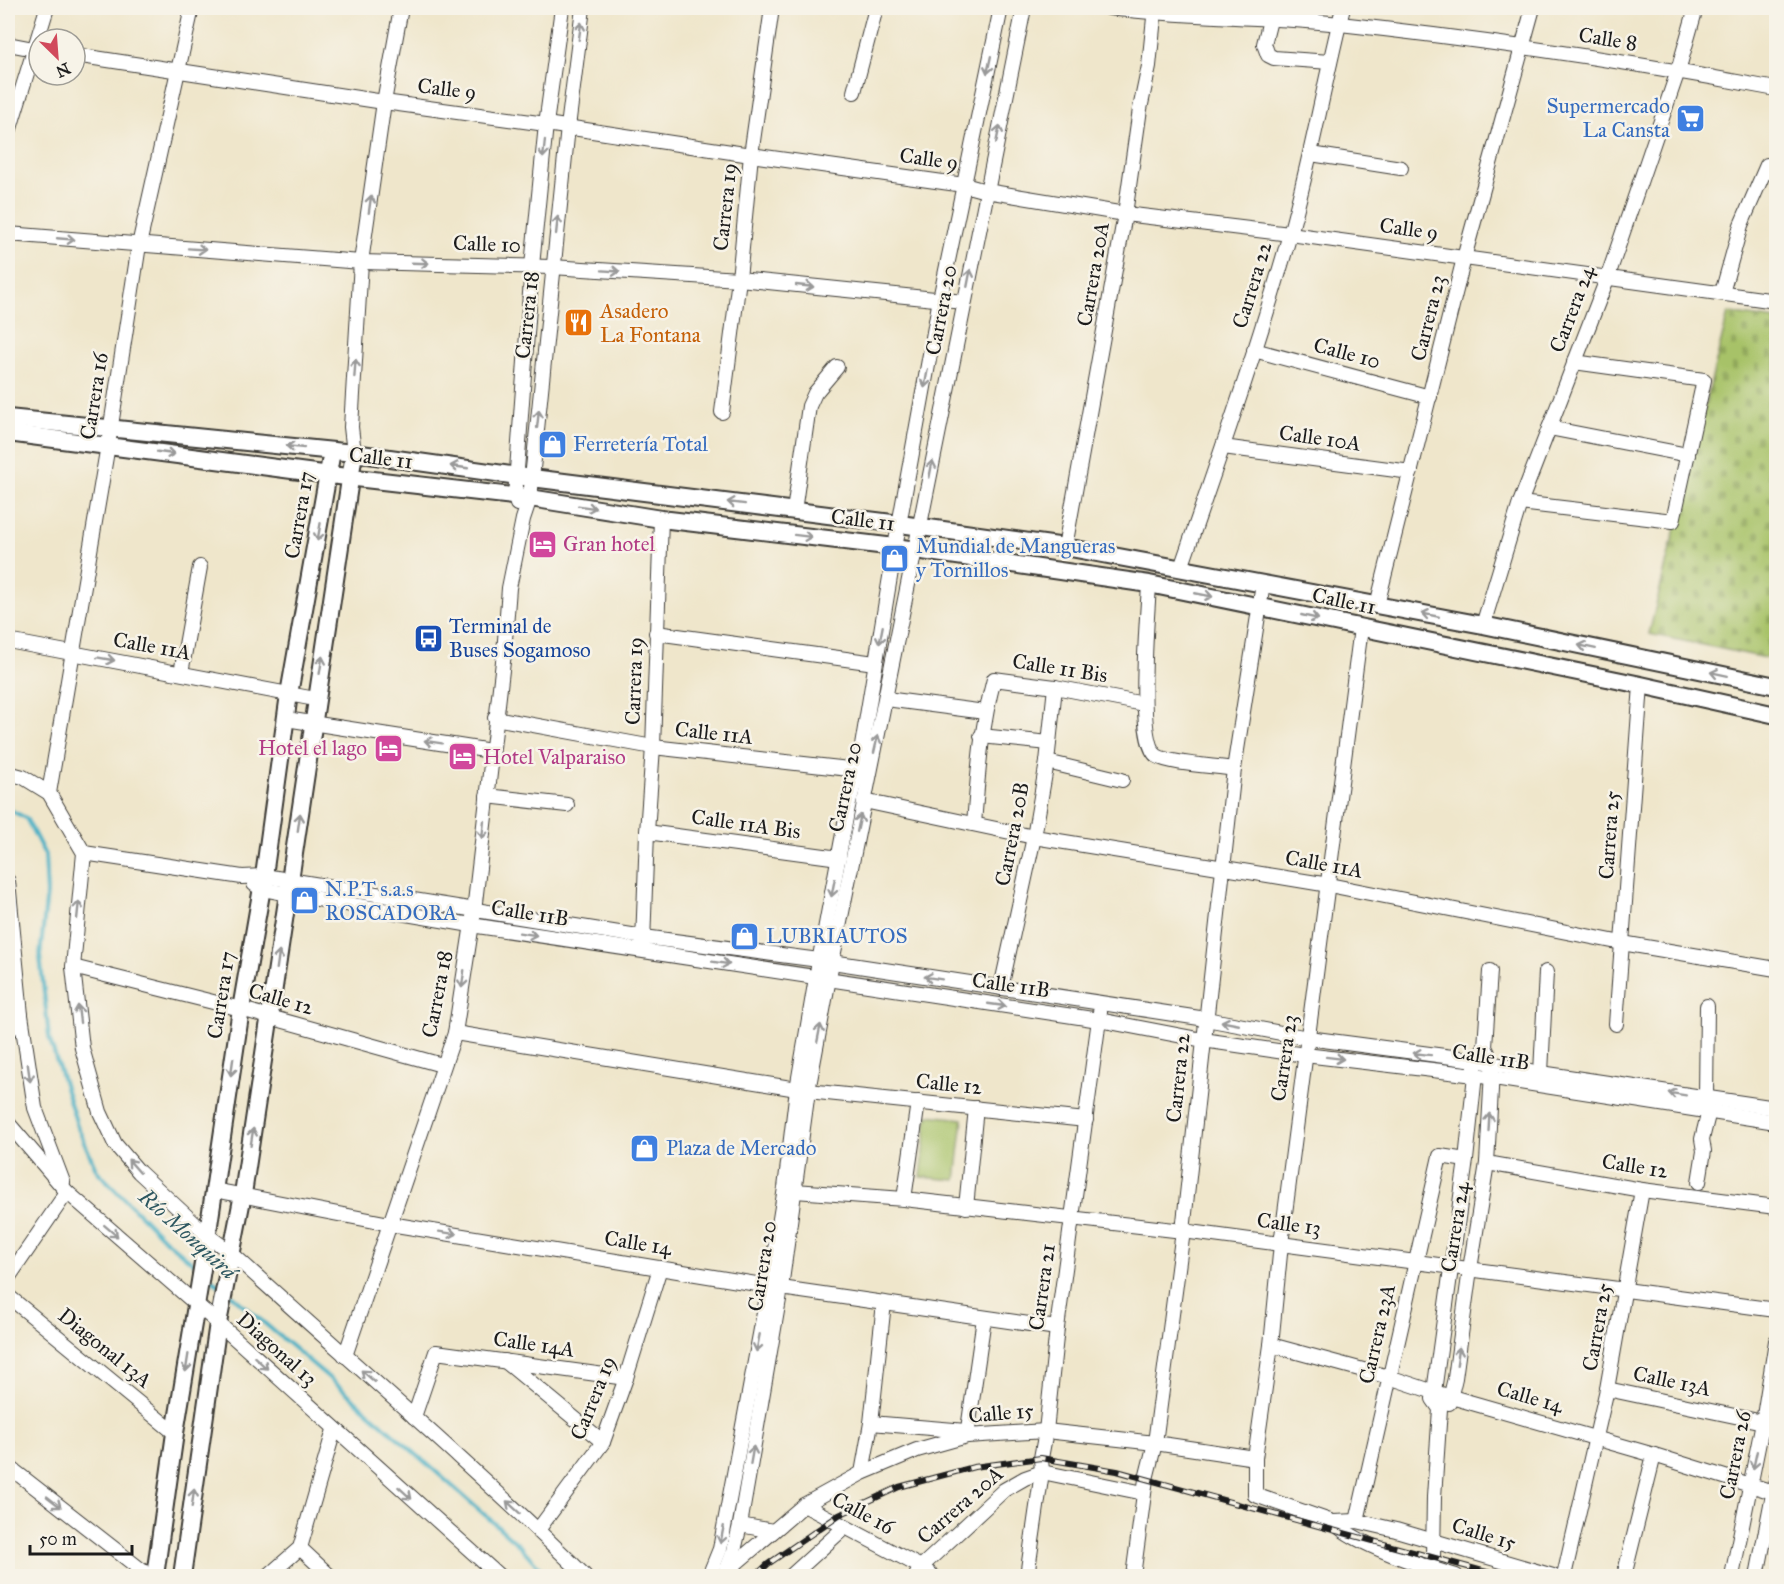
<svg xmlns="http://www.w3.org/2000/svg" width="1784" height="1584" font-family="'IM FELL Great Primer',serif">
<defs>
<pattern id="cemetery-stones" width="16" height="16" patternUnits="userSpaceOnUse" patternTransform="scale(1.5)"><rect width="16" height="16" fill="#a7c268"/><path d="M2 7V4a2 2 0 0 1 4 0v3zM10 15v-3a2 2 0 0 1 4 0v3z" fill="#8fa65a"/></pattern>
</defs>
<rect width="100%" height="100%" fill="#f7f3e8"/>
<filter id="ink" filterUnits="userSpaceOnUse"><feTurbulence type="fractalNoise" baseFrequency=".0167" numOctaves="2"/><feDisplacementMap in="SourceGraphic" scale="12" xChannelSelector="R" yChannelSelector="G"/><feConvolveMatrix kernelMatrix="1 2 1 2 8 2 1 2 1" color-interpolation-filters="sRGB"/></filter>
<filter id="wash" filterUnits="userSpaceOnUse"><feTurbulence type="fractalNoise" baseFrequency=".008" numOctaves="4" result="noise"/><feDisplacementMap in="SourceGraphic" scale="24" xChannelSelector="R" yChannelSelector="G"/><feGaussianBlur stdDeviation="1.35" result="paint"/><feColorMatrix in="noise" values="0 0 0 0 0 0 0 0 0 0 0 0 0 0 0 0 0 1.4 0 .05"/><feComposite in="paint" operator="in"/></filter>
<g filter="url(#wash)">
<rect width="100%" height="100%" fill="#efe6cb"/>
<polygon fill="#a7c268" stroke="#626f42" stroke-width="1.5" points="928,1115 963,1119 956,1180 921,1177"/>
<polygon fill="url(#cemetery-stones)" stroke="#626f42" stroke-width="1.5" points="1728,313 1776,320 1776,660 1649,634"/>
<g fill="none" stroke-linecap="round" stroke-linejoin="round">
<g stroke="#46b0c5" stroke-width="4">
<polyline points="8,809 26,818 45,855 47,893 40,956 49,1037 78,1128 97,1171 163,1238 198,1267"/>
<polyline points="206,1274 221,1287"/>
<polyline points="229,1293 348,1394 520,1546 547,1576"/>
</g>
</g>
</g>
<g filter="url(#ink)">
<g fill="none" stroke-linecap="round" stroke-linejoin="round">
<defs>
<g id="minor">
<path d="M1109,8c77,9 154,8 231,16 147,16 292,38 436,65"/>
<polyline points="1270,20 1264,44 1268,55 1274,58 1330,62"/>
<polyline points="8,44 39,50"/>
<polyline points="75,55 384,102 546,124 751,155 964,185 986,191 1125,214 1290,234 1776,301"/>
<polyline points="854,92 876,8"/>
<polyline points="8,135 47,8"/>
<polyline points="1311,154 1401,168"/>
<polyline points="8,234 361,262 552,267 739,279 964,302"/>
<polyline points="1722,293 1741,225 1767,165 1776,168"/>
<polyline points="1254,350 1430,397"/>
<polyline points="722,412 739,279 751,155 772,8"/>
<polyline points="1549,428 1688,455"/>
<polyline points="1223,447 1411,472"/>
<polyline points="354,453 351,427 361,262 384,102 401,8"/>
<polyline points="1520,503 1673,521 1704,380 1574,362"/>
<polyline points="517,504 515,497 532,266 546,124 562,8"/>
<polyline points="794,511 809,406 815,393 837,367"/>
<polyline points="1065,547 1125,214 1140,109 1149,66 1155,8"/>
<path d="M1181,568c38,-110 77,-221 109,-334 21,-75 34,-151 53,-226"/>
<path d="M1149,584c-1,29 -14,157 8,172 13,8 60,10 77,13"/>
<polyline points="1377,605 1464,258 1533,8"/>
<polyline points="1483,625 1520,503 1607,279 1678,71 1696,8"/>
<polyline points="1361,628 1281,1244 1271,1345 1255,1458 1255,1495 1333,1522 1357,1521 1396,1530 1553,1576"/>
<polyline points="656,633 875,663"/>
<polyline points="8,641 315,699"/>
<polyline points="181,673 200,567"/>
<polyline points="886,699 985,712"/>
<polyline points="495,718 653,747 858,770"/>
<polyline points="286,719 491,751"/>
<polyline points="981,736 1049,743"/>
<polyline points="1047,762 1122,780"/>
<path d="M8,773l15,4 26,16 35,60 -11,114 9,81 18,64 15,32 24,28 68,63 23,17c119,108 241,212 355,324"/>
<polyline points="49,793 108,445 139,245 192,8"/>
<polyline points="487,796 567,805"/>
<polyline points="864,801 1034,837 1329,885 1622,943 1776,969"/>
<path d="M974,824c4,-50 7,-97 20,-145l61,8 89,17"/>
<polyline points="647,832 839,858"/>
<polyline points="84,853 242,877 264,876 644,937 819,960 1206,1019 1308,1038 1475,1060 1541,1073 1776,1108"/>
<polyline points="8,881 21,1015 35,1108 63,1182"/>
<polyline points="254,884 262,889 288,894 471,925 1099,1020 1203,1040 1305,1055 1475,1075 1776,1122"/>
<polyline points="643,943 647,832 653,747 661,519"/>
<polyline points="73,967 241,1009 442,1065"/>
<polyline points="1001,988 1034,837 1047,762 1055,687"/>
<polyline points="1616,1024 1641,685"/>
<polyline points="8,1033 21,1015"/>
<polyline points="455,1033 797,1089"/>
<polyline points="1488,1053 1485,1047 1490,971"/>
<polyline points="1541,1073 1546,972"/>
<polyline points="808,1091 1086,1120"/>
<polyline points="1706,1098 1707,1006"/>
<polyline points="8,1123 67,1192 218,1323 499,1576"/>
<polyline points="1487,1163 1642,1190 1776,1207"/>
<polyline points="1699,1182 1704,1151 1702,1139 1709,1111"/>
<polyline points="214,1190 390,1224 781,1288 1057,1328"/>
<polyline points="795,1191 904,1199 1183,1231 1776,1310"/>
<polyline points="904,1199 918,1102"/>
<polyline points="966,1207 976,1108"/>
<polyline points="8,1278 67,1192"/>
<polyline points="8,1296 175,1433"/>
<polyline points="1271,1345 1389,1377 1434,1392 1654,1455 1776,1493"/>
<polyline points="345,1356 455,1033 474,911 504,653 509,588 523,519 530,498 568,127 583,8"/>
<polyline points="505,1361 603,1442"/>
<polyline points="1607,1389 1763,1422"/>
<polyline points="1449,1403 1455,1378 1470,1269 1487,1163 1492,1071"/>
<polyline points="414,1417 436,1352 626,1378"/>
<polyline points="871,1423 966,1431"/>
<polyline points="967,1436 984,1318"/>
<polyline points="8,1466 149,1576"/>
<polyline points="862,1473 871,1423 884,1303"/>
<polyline points="804,1505 921,1567 933,1576"/>
<polyline points="1357,1521 1440,1156 1466,1160"/>
<path d="M1333,1522c25,24 90,44 123,54"/>
<polyline points="740,1525 773,1531"/>
<polyline points="538,1530 603,1442 626,1378 660,1268"/>
<polyline points="300,1548 330,1576"/>
<polyline points="728,1570 804,1505 862,1473 917,1450 967,1436 1046,1431 1155,1443 1255,1458"/>
<polyline points="268,1576 300,1548 334,1430"/>
<polyline points="709,1576 720,1549 769,1286 785,1188 797,1089 816,978 848,807 858,770 895,547 940,299 1001,8"/>
<polyline points="724,1576 734,1551 740,1525 781,1288 808,1091 832,962 1024,8"/>
<polyline points="791,1576 845,1527"/>
<polyline points="916,1576 921,1567 1004,1490 1025,1478 1042,1472 1144,1493"/>
<polyline points="1027,1576 1042,1472 1041,1458 1046,1431 1057,1328 1100,1012"/>
<polyline points="1133,1576 1146,1479 1155,1443 1183,1231 1234,769 1263,584"/>
<polyline points="1429,1576 1433,1558 1434,1497 1440,1409 1433,1399 1466,1160 1475,1075 1475,1060 1485,1047"/>
<polyline points="1564,1576 1607,1389 1642,1190"/>
<polyline points="1624,1576 1654,1455"/>
<polyline points="1732,1576 1763,1422 1776,1341"/>
<polyline points="1757,1576 1776,1479"/>
</g>
<g id="major">
<polyline points="8,418 354,453 532,478 900,524 1065,547 1483,625 1776,686"/>
<polyline points="8,433 330,475 530,498 661,519 895,547 1149,584 1641,685 1776,715"/>
<polyline points="155,1576 175,1433 206,1245 241,1009 264,876 289,694 332,451"/>
<polyline points="182,1576 218,1323 243,1194 354,453"/>
</g>
</defs>
<use href="#minor" stroke="#3c3a36" stroke-width="16"/>
<use href="#major" stroke="#3c3a36" stroke-width="20"/>
<use href="#minor" stroke="#fff" stroke-width="14"/>
<use href="#major" stroke="#fff" stroke-width="16"/>
<defs>
<polyline id="rail" points="755,1576 768,1564 839,1515 899,1487 974,1467 1041,1458 1117,1471 1501,1576"/>
</defs>
<use href="#rail" stroke="#1c1c1c" stroke-width="6"/>
<use href="#rail" stroke="#f7f3e8" stroke-width="4" stroke-dasharray="11" stroke-linecap="butt"/>
</g>
<defs><path id="oneway-shaft" d="M-6 0H5M1.5-3L5.5 0L1.5 3" fill="none" stroke-width="1.6" stroke-linecap="round" stroke-linejoin="round" transform="scale(1.5)"/></defs>
<g stroke="#999">
<use href="#oneway-shaft" transform="translate(580 31) rotate(-82)"/>
<use href="#oneway-shaft" transform="translate(989 65) rotate(102)"/>
<use href="#oneway-shaft" transform="translate(998 134) rotate(-78)"/>
<use href="#oneway-shaft" transform="translate(544 149) rotate(96)"/>
<use href="#oneway-shaft" transform="translate(370 204) rotate(-82)"/>
<use href="#oneway-shaft" transform="translate(557 225) rotate(-84)"/>
<use href="#oneway-shaft" transform="translate(66 239) rotate(5)"/>
<use href="#oneway-shaft" transform="translate(197 249) rotate(4)"/>
<use href="#oneway-shaft" transform="translate(420 263) rotate(2)"/>
<use href="#oneway-shaft" transform="translate(611 271) rotate(4)"/>
<use href="#oneway-shaft" transform="translate(969 278) rotate(-79)"/>
<use href="#oneway-shaft" transform="translate(805 286) rotate(6)"/>
<use href="#oneway-shaft" transform="translate(355 368) rotate(-86)"/>
<use href="#oneway-shaft" transform="translate(926 379) rotate(100)"/>
<use href="#oneway-shaft" transform="translate(538 419) rotate(-84)"/>
<use href="#oneway-shaft" transform="translate(295 447) rotate(-174)"/>
<use href="#oneway-shaft" transform="translate(166 453) rotate(8)"/>
<use href="#oneway-shaft" transform="translate(459 467) rotate(-172)"/>
<use href="#oneway-shaft" transform="translate(931 469) rotate(-79)"/>
<use href="#oneway-shaft" transform="translate(736 503) rotate(-173)"/>
<use href="#oneway-shaft" transform="translate(587 507) rotate(9)"/>
<use href="#oneway-shaft" transform="translate(319 532) rotate(100)"/>
<use href="#oneway-shaft" transform="translate(803 536) rotate(7)"/>
<use href="#oneway-shaft" transform="translate(1204 595) rotate(11)"/>
<use href="#oneway-shaft" transform="translate(1430 615) rotate(-169)"/>
<use href="#oneway-shaft" transform="translate(1310 617) rotate(13)"/>
<use href="#oneway-shaft" transform="translate(881 635) rotate(101)"/>
<use href="#oneway-shaft" transform="translate(1587 647) rotate(-168)"/>
<use href="#oneway-shaft" transform="translate(106 659) rotate(10)"/>
<use href="#oneway-shaft" transform="translate(321 665) rotate(-81)"/>
<use href="#oneway-shaft" transform="translate(1719 674) rotate(-168)"/>
<use href="#oneway-shaft" transform="translate(433 742) rotate(-171)"/>
<use href="#oneway-shaft" transform="translate(876 744) rotate(-77)"/>
<use href="#oneway-shaft" transform="translate(299 822) rotate(-82)"/>
<use href="#oneway-shaft" transform="translate(859 823) rotate(-78)"/>
<use href="#oneway-shaft" transform="translate(483 830) rotate(96)"/>
<use href="#oneway-shaft" transform="translate(833 888) rotate(101)"/>
<use href="#oneway-shaft" transform="translate(78 910) rotate(-84)"/>
<use href="#oneway-shaft" transform="translate(528 934) rotate(9)"/>
<use href="#oneway-shaft" transform="translate(278 960) rotate(-82)"/>
<use href="#oneway-shaft" transform="translate(721 963) rotate(9)"/>
<use href="#oneway-shaft" transform="translate(933 978) rotate(-171)"/>
<use href="#oneway-shaft" transform="translate(463 979) rotate(98)"/>
<use href="#oneway-shaft" transform="translate(997 1005) rotate(8)"/>
<use href="#oneway-shaft" transform="translate(79 1014) rotate(-97)"/>
<use href="#oneway-shaft" transform="translate(1230 1023) rotate(-169)"/>
<use href="#oneway-shaft" transform="translate(819 1033) rotate(-79)"/>
<use href="#oneway-shaft" transform="translate(1422 1054) rotate(-173)"/>
<use href="#oneway-shaft" transform="translate(1335 1058) rotate(7)"/>
<use href="#oneway-shaft" transform="translate(232 1067) rotate(98)"/>
<use href="#oneway-shaft" transform="translate(29 1073) rotate(82)"/>
<use href="#oneway-shaft" transform="translate(1677 1094) rotate(-171)"/>
<use href="#oneway-shaft" transform="translate(1489 1122) rotate(-87)"/>
<use href="#oneway-shaft" transform="translate(252 1137) rotate(-81)"/>
<use href="#oneway-shaft" transform="translate(134 1166) rotate(-131)"/>
<use href="#oneway-shaft" transform="translate(111 1231) rotate(41)"/>
<use href="#oneway-shaft" transform="translate(448 1233) rotate(9)"/>
<use href="#oneway-shaft" transform="translate(758 1343) rotate(101)"/>
<use href="#oneway-shaft" transform="translate(1458 1356) rotate(-82)"/>
<use href="#oneway-shaft" transform="translate(187 1363) rotate(99)"/>
<use href="#oneway-shaft" transform="translate(261 1363) rotate(42)"/>
<use href="#oneway-shaft" transform="translate(368 1376) rotate(-139)"/>
<use href="#oneway-shaft" transform="translate(752 1455) rotate(-80)"/>
<use href="#oneway-shaft" transform="translate(1755 1460) rotate(102)"/>
<use href="#oneway-shaft" transform="translate(405 1493) rotate(42)"/>
<use href="#oneway-shaft" transform="translate(193 1498) rotate(-82)"/>
<use href="#oneway-shaft" transform="translate(54 1502) rotate(38)"/>
<use href="#oneway-shaft" transform="translate(513 1507) rotate(-138)"/>
<use href="#oneway-shaft" transform="translate(722 1535) rotate(101)"/>
</g>
</g>
<defs>
<symbol id="supermarket-square" viewBox="-11 -11 22 22"><rect x="-9" y="-9" width="18" height="18" rx="4" fill="#3f7fe0" stroke="#f7f3e8"/><path d="M-6-5.5h2.5l.6 2H6L4.5 2H-2.5L-4.4-4H-6ZM-1.5 3.2a1.3 1.3 0 1 0 .1 0ZM3 3.2a1.3 1.3 0 1 0 .1 0Z" fill="#fff"/></symbol>
<symbol id="restaurant-square" viewBox="-11 -11 22 22"><rect x="-9" y="-9" width="18" height="18" rx="4" fill="#e8710a" stroke="#f7f3e8"/><path d="M-5-6h1v4h1v-4h1v4h1v-4h1v5L-1.5 .5V6h-2V.5L-5-1ZM5-6V6H3V1.5H1.5Q1.5-4 5-6Z" fill="#fff"/></symbol>
<symbol id="shop-square" viewBox="-11 -11 22 22"><rect x="-9" y="-9" width="18" height="18" rx="4" fill="#3f7fe0" stroke="#f7f3e8"/><path d="M-5-2.5h2.3a2.7 3.5 0 0 1 5.4 0H5L5.5 6h-11ZM-1.5-2.5h3a1.5 2.3 0 0 0-3 0Z" fill="#fff"/></symbol>
<symbol id="hotel-square" viewBox="-11 -11 22 22"><rect x="-9" y="-9" width="18" height="18" rx="4" fill="#d1479c" stroke="#f7f3e8"/><path d="M-6-4.5h1.5V1H6V5H4.5V3h-9V5H-6ZM-4 0a1.8 1.8 0 1 1 3.6 0ZM.5 0V-2.5h3Q6-2.5 6 0Z" fill="#fff"/></symbol>
<symbol id="bus-square" viewBox="-11 -11 22 22"><rect x="-9" y="-9" width="18" height="18" rx="4" fill="#1a4fb4" stroke="#f7f3e8"/><path d="M-5-6H5V4H4V6H2V4H-2V6H-4V4H-5ZM-3.5-4V0h7V-4ZM-3.5 1.2v1.5H-2V1.2ZM2 1.2v1.5H3.5V1.2Z" fill="#fff"/></symbol>
</defs>
<g fill-rule="evenodd">
<use href="#supermarket-square" x="1674" y="102" width="33" height="33"/>
<use href="#restaurant-square" x="562" y="306" width="33" height="33"/>
<use href="#shop-square" x="536" y="428" width="33" height="33"/>
<use href="#hotel-square" x="526" y="528" width="33" height="33"/>
<use href="#shop-square" x="878" y="542" width="33" height="33"/>
<use href="#bus-square" x="412" y="622" width="33" height="33"/>
<use href="#hotel-square" x="372" y="732" width="33" height="33"/>
<use href="#hotel-square" x="446" y="740" width="33" height="33"/>
<use href="#shop-square" x="288" y="884" width="33" height="33"/>
<use href="#shop-square" x="728" y="920" width="33" height="33"/>
<use href="#shop-square" x="628" y="1132" width="33" height="33"/>
</g>
<g text-anchor="middle" dominant-baseline="central" stroke-width="5" stroke-linejoin="round" paint-order="stroke">
<g font-size="21" fill="#1c1c1c" stroke="#f7f3e8">
<text transform="translate(1608 39) rotate(9)">Calle 8</text>
<text transform="translate(447 89) rotate(7)">Calle 9</text>
<text transform="translate(929 159) rotate(8)">Calle 9</text>
<text transform="translate(725 207) rotate(-84)">Carrera 19</text>
<text transform="translate(1409 229) rotate(8)">Calle 9</text>
<text transform="translate(487 244) rotate(2)">Calle 10</text>
<text transform="translate(1093 274) rotate(-80)">Carrera 20A</text>
<text transform="translate(1252 285) rotate(-73)">Carrera 22</text>
<text transform="translate(1572 309) rotate(-69)">Carrera 24</text>
<text transform="translate(941 310) rotate(-79)">Carrera 20</text>
<text transform="translate(527 315) rotate(-84)">Carrera 18</text>
<text transform="translate(1428 318) rotate(-76)">Carrera 23</text>
<text transform="translate(1347 353) rotate(15)">Calle 10</text>
<text transform="translate(94 396) rotate(-81)">Carrera 16</text>
<text transform="translate(1320 438) rotate(8)">Calle 10A</text>
<text transform="translate(381 458) rotate(7)">Calle 11</text>
<text transform="translate(299 515) rotate(-80)">Carrera 17</text>
<text transform="translate(863 520) rotate(7)">Calle 11</text>
<text transform="translate(1344 601) rotate(12)">Calle 11</text>
<text transform="translate(152 646) rotate(10)">Calle 11A</text>
<text transform="translate(1060 668) rotate(9)">Calle 11 Bis</text>
<text transform="translate(634 681) rotate(-88)">Carrera 19</text>
<text transform="translate(714 733) rotate(6)">Calle 11A</text>
<text transform="translate(845 787) rotate(-78)">Carrera 20</text>
<text transform="translate(746 824) rotate(8)">Calle 11A Bis</text>
<text transform="translate(1012 834) rotate(-79)">Carrera 20B</text>
<text transform="translate(1609 835) rotate(-86)">Carrera 25</text>
<text transform="translate(1324 864) rotate(10)">Calle 11A</text>
<text transform="translate(530 913) rotate(9)">Calle 11B</text>
<text transform="translate(1011 985) rotate(8)">Calle 11B</text>
<text transform="translate(437 994) rotate(-79)">Carrera 18</text>
<text transform="translate(221 995) rotate(-81)">Carrera 17</text>
<text transform="translate(281 999) rotate(16)">Calle 12</text>
<text transform="translate(1491 1057) rotate(9)">Calle 11B</text>
<text transform="translate(1284 1058) rotate(-82)">Carrera 23</text>
<text transform="translate(1178 1078) rotate(-84)">Carrera 22</text>
<text transform="translate(949 1084) rotate(6)">Calle 12</text>
<text transform="translate(1635 1166) rotate(9)">Calle 12</text>
<text transform="translate(1289 1224) rotate(8)">Calle 13</text>
<text transform="translate(1455 1227) rotate(-81)">Carrera 24</text>
<text transform="translate(638 1243) rotate(9)">Calle 14</text>
<text transform="translate(762 1266) rotate(-81)">Carrera 20</text>
<text transform="translate(1042 1287) rotate(-82)">Carrera 21</text>
<text transform="translate(1597 1327) rotate(-80)">Carrera 25</text>
<text transform="translate(1377 1334) rotate(-77)">Carrera 23A</text>
<text transform="translate(534 1344) rotate(8)">Calle 14A</text>
<text transform="translate(105 1348) rotate(39)">Diagonal 13A</text>
<text transform="translate(277 1349) rotate(42)">Diagonal 13</text>
<text transform="translate(1672 1381) rotate(12)">Calle 13A</text>
<text transform="translate(1530 1397) rotate(16)">Calle 14</text>
<text transform="translate(593 1398) rotate(-68)">Carrera 19</text>
<text transform="translate(1001 1413) rotate(-5)">Calle 15</text>
<text transform="translate(1735 1455) rotate(-79)">Carrera 26</text>
<text transform="translate(960 1505) rotate(-41)">Carrera 20A</text>
<text transform="translate(863 1513) rotate(28)">Calle 16</text>
<text transform="translate(1484 1534) rotate(17)">Calle 15</text>
</g>
<g font-size="21" fill="#366cbe" stroke="#f7f3e8" text-anchor="start">
<text x="1670" y="106" text-anchor="end">Supermercado<tspan x="1670" dy="24">La Cansta</tspan></text>
<text x="573" y="444">Ferretería Total</text>
<text x="916" y="546">Mundial de Mangueras<tspan x="916" dy="24">y Tornillos</tspan></text>
<text x="325" y="889">N.P.T s.a.s<tspan x="325" dy="24">ROSCADORA</tspan></text>
<text x="766" y="936">LUBRIAUTOS</text>
<text x="666" y="1148">Plaza de Mercado</text>
</g>
<g font-size="21" fill="#c56008" stroke="#f7f3e8" text-anchor="start">
<text x="600" y="311">Asadero<tspan x="600" dy="24">La Fontana</tspan></text>
</g>
<g font-size="21" fill="#b23c85" stroke="#f7f3e8" text-anchor="start">
<text x="563" y="544">Gran hotel</text>
<text x="367" y="748" text-anchor="end">Hotel el lago</text>
<text x="483" y="757">Hotel Valparaiso</text>
</g>
<g font-size="21" fill="#164399" stroke="#f7f3e8" text-anchor="start">
<text x="449" y="626">Terminal de<tspan x="449" dy="24">Buses Sogamoso</tspan></text>
</g>
<g font-size="22" font-style="italic" fill="#2d5760" stroke="#f7f3e8">
<text transform="translate(188 1234) rotate(42)">Río Monquirá</text>
</g>
</g>
<rect width="1784" height="1584" fill="none" stroke="#f7f3e8" stroke-width="30"/>
<g transform="translate(57 57) rotate(155)"><circle r="28" fill="#f7f3e8" stroke="#9f9d96" stroke-width="1.5"/>
<path d="M0-4.5L10 22L0 15L-10 22Z" fill="#d1495b"/>
<text y="-9" font-size="16" font-weight="bold" text-anchor="middle" fill="#1c1c1c">N</text>
</g>
<path d="M30 1545v9h102v-9" fill="none" stroke="#1c1c1c" stroke-width="3"/>
<text x="39" y="1545" font-size="18" fill="#1c1c1c" stroke="#f7f3e8" stroke-width="4.5" paint-order="stroke">50 m</text>
</svg>
